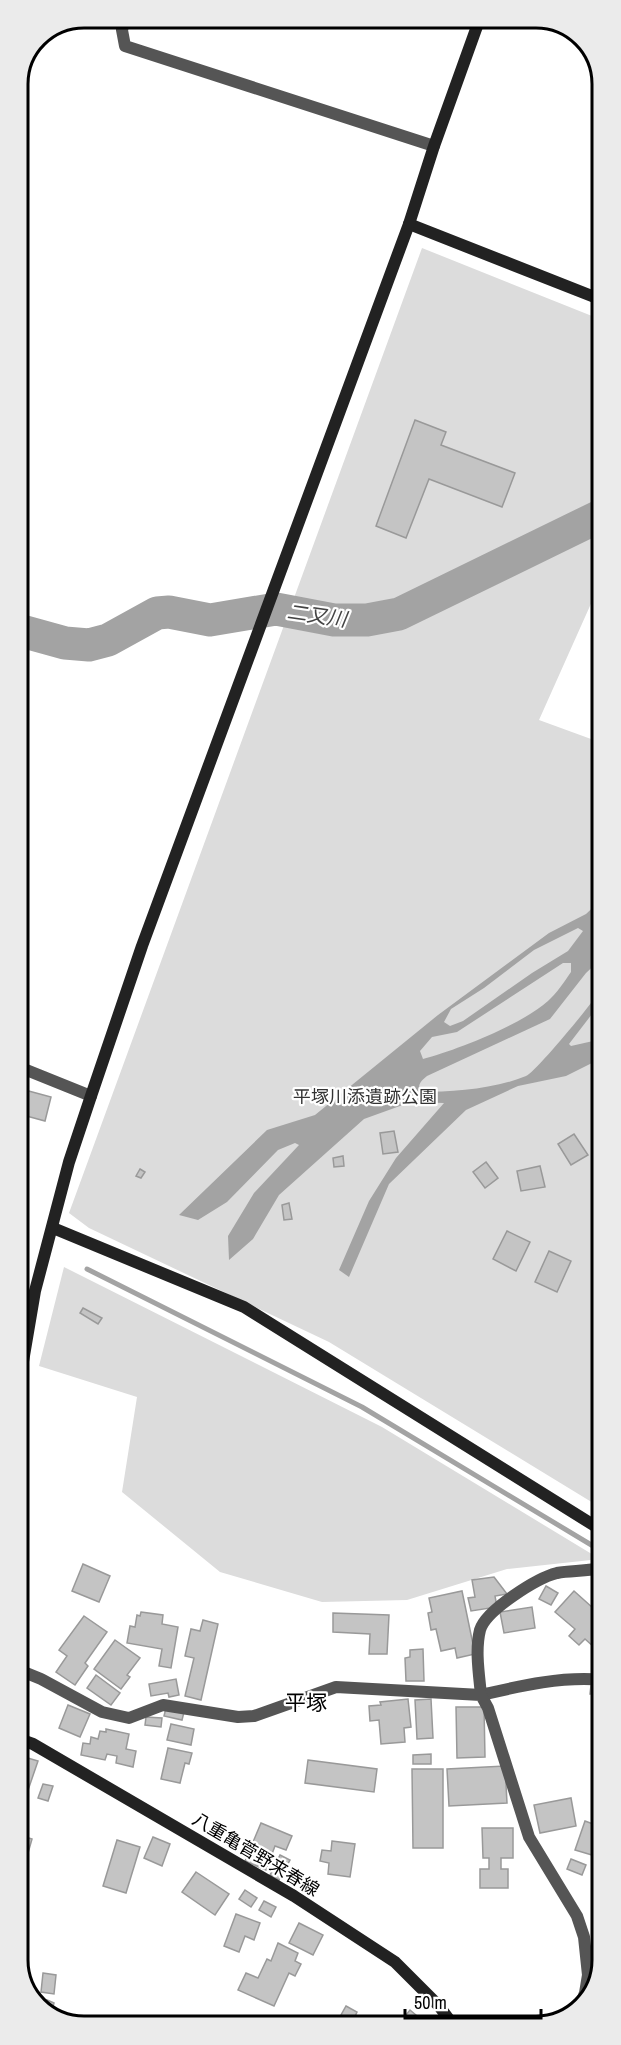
<svg xmlns="http://www.w3.org/2000/svg" width="621" height="2045" font-family="'Archivo Narrow','Noto Sans JP',sans-serif">
<rect width="100%" height="100%" fill="#fff"/>
<g fill="#dcdcdc">
<polygon points="422,248 602,320 602,579 539,720 602,743 603,1509 329,1342 89,1228 69,1213"/>
<polygon points="64,1267 382,1427 600,1559 507,1569 407,1600 322,1602 220,1572 122,1492 137,1397 39,1366"/>
</g>
<path fill="#a3a3a3" fill-rule="evenodd" d="M602,899v59l-16,15 -36,46 -123,57c-5,4 -10,8 -7,16 34,0 75,-3 106,-16 10,-4 69,-76 76,-88v13l-33,43 2,2 31,-7v19l-36,18 -48,10 -52,24 -77,74 -40,93 -10,-7 30,-69 27,-43 48,-55 -33,-1 -47,17 -85,76 -26,44 -24,21 -1,-24 26,-43 45,-48 -4,-2 -17,7 -51,52 -29,18 -19,-5 88,-85 48,-15 123,-100 111,-82 37,-19zM578,928l5,3 -15,20 -36,22 -69,48 -13,5 -6,-4 7,-13 33,-21 50,-38zM563,963h8v9c-7,10 -14,21 -23,29 -27,24 -91,49 -125,58l-3,-8 12,-14 25,-5z"/>
<g fill="none" stroke-linecap="round" stroke-linejoin="round">
<polyline stroke="#a3a3a3" stroke-width="5" points="87,1269 362,1407 603,1552"/>
<polyline stroke="#a3a3a3" stroke-width="33" points="18,630 65,643 89,645 108,640 157,613 169,612 210,620 276,609 334,620 367,620 399,614 602,515"/>
</g>
<g fill="#c4c4c4" stroke="#999" stroke-width="1.5">
<polygon points="415,420 446,432 441,445 515,473 502,507 429,479 406,538 376,526"/>
<polygon points="25,1090 51,1097 45,1121 19,1114"/>
<polygon points="394,1131 398,1152 383,1154 380,1133"/>
<polygon points="574,1134 588,1155 571,1165 558,1144"/>
<polygon points="343,1156 344,1166 334,1167 333,1158"/>
<polygon points="486,1162 498,1178 485,1188 473,1172"/>
<polygon points="540,1166 545,1187 521,1191 517,1171"/>
<polygon points="140,1169 145,1172 141,1178 136,1176"/>
<polygon points="289,1203 292,1219 284,1220 282,1205"/>
<polygon points="507,1231 530,1242 516,1271 493,1259"/>
<polygon points="549,1251 571,1261 557,1292 535,1282"/>
<polygon points="83,1308 102,1318 98,1324 80,1313"/>
<polygon points="83,1564 110,1576 99,1602 72,1591"/>
<polygon points="494,1577 507,1594 495,1596 497,1607 471,1611 468,1598 475,1597 472,1580"/>
<polygon points="546,1586 558,1593 551,1605 539,1599"/>
<polygon points="462,1591 475,1654 457,1658 455,1648 441,1651 436,1629 431,1630 428,1613 432,1612 429,1598"/>
<polygon points="574,1591 603,1617 603,1639 595,1648 585,1639 579,1645 569,1636 575,1629 555,1612"/>
<polygon points="532,1607 535,1628 504,1633 500,1612"/>
<polygon points="141,1612 163,1615 162,1624 178,1627 171,1668 159,1666 162,1649 127,1643 130,1626 135,1627 137,1615 140,1616"/>
<polygon points="333,1613 389,1615 387,1654 369,1654 370,1634 333,1632"/>
<polygon points="84,1616 107,1632 85,1663 88,1666 75,1685 56,1672 67,1656 59,1650"/>
<polygon points="203,1620 218,1624 201,1700 185,1696 194,1658 185,1656 191,1629 200,1631"/>
<polygon points="115,1640 140,1658 127,1675 130,1677 121,1689 94,1669"/>
<polygon points="423,1649 424,1681 406,1681 405,1658 410,1657 410,1650"/>
<polygon points="96,1675 120,1693 111,1705 87,1688"/>
<polygon points="176,1679 179,1695 169,1697 168,1693 151,1696 149,1684"/>
<polygon points="591,1685 596,1685 595,1694 590,1694"/>
<polygon points="408,1699 411,1727 404,1728 405,1742 381,1744 379,1720 370,1721 369,1706 381,1705 380,1702"/>
<polygon points="431,1699 433,1738 417,1739 415,1700"/>
<polygon points="68,1705 90,1714 80,1737 59,1728"/>
<polygon points="456,1707 484,1707 485,1757 457,1758"/>
<polygon points="166,1708 184,1712 182,1720 164,1716"/>
<polygon points="146,1717 162,1718 161,1727 145,1725"/>
<polygon points="171,1724 194,1729 191,1745 167,1740"/>
<polygon points="106,1729 129,1734 126,1749 136,1751 133,1767 116,1763 117,1756 107,1754 105,1760 81,1755 83,1743 90,1744 91,1737 98,1739 100,1731 106,1732"/>
<polygon points="168,1748 192,1753 189,1764 185,1763 180,1783 161,1779"/>
<polygon points="431,1754 431,1764 413,1764 413,1755"/>
<polygon points="21,1756 38,1761 26,1796 19,1793"/>
<polygon points="308,1760 377,1769 374,1792 305,1783"/>
<polygon points="505,1766 507,1803 449,1806 447,1769"/>
<polygon points="412,1769 443,1769 443,1848 413,1848"/>
<polygon points="43,1784 53,1786 48,1801 38,1798"/>
<polygon points="571,1798 576,1826 540,1833 534,1805"/>
<polygon points="585,1821 601,1827 592,1855 575,1850"/>
<polygon points="261,1823 292,1836 286,1850 275,1846 266,1870 245,1861"/>
<polygon points="482,1828 513,1828 513,1858 501,1858 501,1869 508,1869 508,1888 480,1888 480,1869 489,1869 489,1858 483,1858"/>
<polygon points="19,1835 32,1839 28,1853 19,1850"/>
<polygon points="153,1837 170,1844 162,1866 144,1858"/>
<polygon points="117,1840 140,1847 126,1893 103,1886"/>
<polygon points="332,1841 355,1844 350,1877 328,1874 329,1863 320,1861 322,1850 331,1851"/>
<polygon points="280,1855 290,1860 279,1880 270,1875"/>
<polygon points="571,1859 586,1865 582,1875 567,1869"/>
<polygon points="19,1861 27,1863 21,1883 19,1882"/>
<polygon points="196,1872 229,1894 215,1915 182,1892"/>
<polygon points="245,1890 257,1898 251,1907 239,1899"/>
<polygon points="264,1901 276,1907 271,1917 259,1910"/>
<polygon points="236,1914 260,1923 254,1940 245,1936 239,1952 224,1946"/>
<polygon points="299,1923 323,1935 313,1955 289,1943"/>
<polygon points="278,1943 298,1953 295,1961 301,1964 295,1976 289,1973 274,2006 238,1990 246,1973 258,1978 267,1959 271,1961"/>
<polygon points="43,1973 56,1975 54,1994 41,1992"/>
<polygon points="47,2000 54,2003 52,2011 44,2009"/>
<polygon points="346,2006 357,2012 353,2021 341,2015"/>
<polygon points="410,2010 429,2026 397,2026"/>
</g>
<g fill="none" stroke-linecap="round" stroke-linejoin="round">
<g stroke="#555" stroke-width="12">
<polyline points="125,18 122,30 125,46 434,146"/>
<polyline points="19,1067 91,1096"/>
<path d="M603,1567c-15,5 -31,3 -46,6 -20,5 -71,37 -77,57 -5,20 -1,44 1,65 39,-9 81,-19 122,-15"/>
<polyline points="19,1670 41,1679 102,1712 129,1718 163,1705 238,1717 254,1716 336,1687 481,1695 488,1708 529,1837 577,1916 584,1937 588,1975 585,1993 579,2008"/>
</g>
<g stroke="#222" stroke-width="12">
<polyline points="409,224 602,300"/>
<polyline points="53,1228 244,1307 603,1531"/>
<polyline points="19,1385 35,1291 69,1162 91,1096 142,946 409,224 434,146 480,18"/>
<polyline points="19,1739 33,1744 294,1896 395,1962 439,2006 454,2026"/>
</g>
</g>
<g text-anchor="middle" dominant-baseline="central" stroke-width="4.5" stroke-linejoin="round" paint-order="stroke">
<g font-size="18" fill="#333" stroke="#fff">
<text x="365" y="1096">平塚川添遺跡公園</text>
</g>
<g font-size="18" fill="#000" stroke="#fff">
<text transform="translate(256 1854) rotate(31)">八重亀菅野来春線</text>
</g>
<g font-size="20" font-style="italic" fill="#444" stroke="#fff">
<text transform="translate(317 615) rotate(8)">二又川</text>
</g>
<g font-size="21" fill="#000" stroke="#fff">
<text x="306" y="1702">平塚</text>
</g>
</g>
<path d="M0 0H621V2045H0ZM84 28H536A56 56 0 0 1 592 84V1960A56 56 0 0 1 536 2016H84A56 56 0 0 1 28 1960V84A56 56 0 0 1 84 28Z" fill="#ebebeb" fill-rule="evenodd"/>
<path fill="none" stroke="#000" stroke-width="3" d="M84 28H536A56 56 0 0 1 592 84V1960A56 56 0 0 1 536 2016H84A56 56 0 0 1 28 1960V84A56 56 0 0 1 84 28Z"/>
<path d="M405 2009v9h136v-9" fill="none" stroke="#000000" stroke-width="3"/>
<text x="414" y="2009" font-size="18" fill="#000000" stroke="#ffffff" stroke-width="4.5" paint-order="stroke">50 m</text>
</svg>
